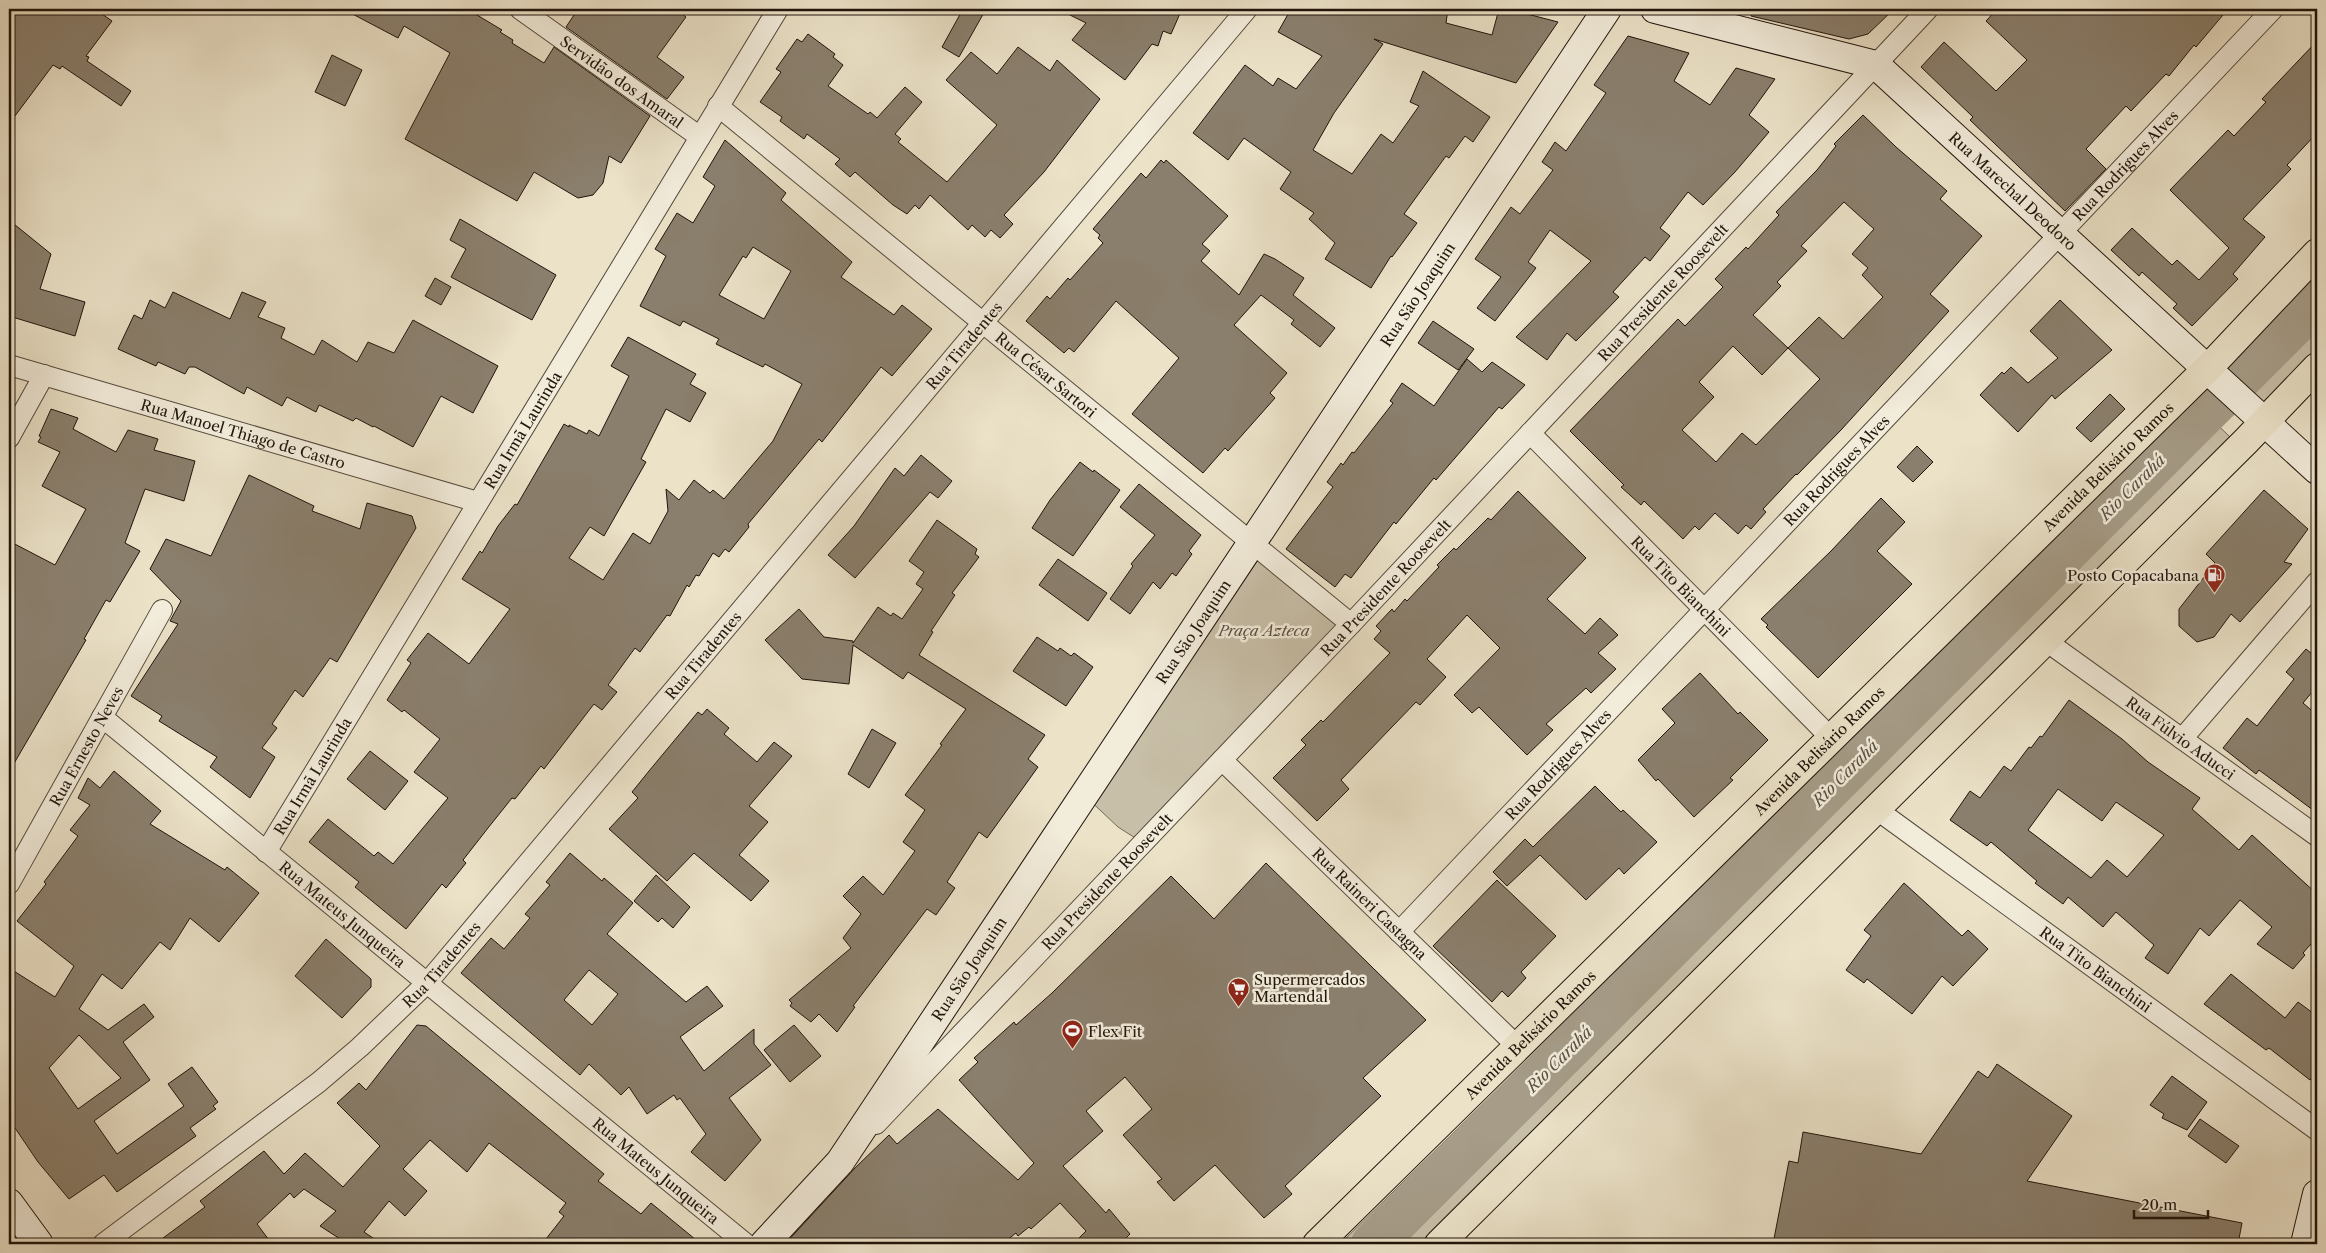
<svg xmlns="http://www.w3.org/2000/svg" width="2326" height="1253" font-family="'Libre Caslon Text',serif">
<rect width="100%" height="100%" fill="#ebe2c8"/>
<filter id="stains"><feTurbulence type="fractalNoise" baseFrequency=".004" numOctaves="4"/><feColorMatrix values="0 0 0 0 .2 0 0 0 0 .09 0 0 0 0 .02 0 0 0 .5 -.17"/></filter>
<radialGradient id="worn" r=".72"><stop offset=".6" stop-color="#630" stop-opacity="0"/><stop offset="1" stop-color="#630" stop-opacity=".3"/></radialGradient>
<g fill="#c8bfa8" stroke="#746a5a">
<polygon points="2317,284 2317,352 2258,414 2223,382"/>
<polygon points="2196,404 2230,437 1868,803 1419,1244 1340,1244"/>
<polygon points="1252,542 1351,624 1143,843 1118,827 1084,795"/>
</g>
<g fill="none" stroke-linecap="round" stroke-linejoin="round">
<polyline stroke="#a69c88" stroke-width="44" points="1373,1244 2317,301"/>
</g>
<g fill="#8a7f6d" stroke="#20140b" fill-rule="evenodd">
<polygon points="9,9 95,9 112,21 86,56 89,57 87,61 131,91 121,106 62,66 60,69 53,65 9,124"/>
<polygon points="343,9 467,9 502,30 500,32 513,40 512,43 544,63 554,47 650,116 621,163 609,156 603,183 593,195 578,198 534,172 517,201 405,139 450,53 404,26 398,38"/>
<polygon points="578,9 676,9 686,17 657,57 684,77 667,99 566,27"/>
<polygon points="963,9 986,9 959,57 942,47"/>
<polygon points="1058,9 1182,9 1171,34 1163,31 1158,46 1152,44 1125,80 1072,40 1086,23"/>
<polygon points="1291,9 1448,9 1446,23 1492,35 1499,9 1508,9 1558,22 1516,83 1374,39 1383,44 1334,113 1313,150 1352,174 1381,134 1393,143 1419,106 1410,102 1423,71 1490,117 1473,142 1465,136 1449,158 1446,156 1404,214 1417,223 1392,257 1391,256 1371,288 1325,259 1335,243 1309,219 1314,213 1280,189 1291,172 1244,138 1228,160 1193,133 1245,65 1273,86 1278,78 1296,89 1322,56 1278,32"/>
<polygon points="1752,9 1894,9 1868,34 1849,39 1751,16"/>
<polygon points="1997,9 2228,9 2196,47 2194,45 2169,76 2166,74 2131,111 2126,106 2086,149 2106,169 2065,211 1970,120 1973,117 1921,67 1944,42 1996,91 2027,60 1986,21"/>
<polygon points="808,34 835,54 833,57 843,65 828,86 868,114 870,112 877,118 905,87 922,102 895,134 901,139 898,142 947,182 997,125 946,80 971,52 997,74 1018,47 1050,71 1057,60 1100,99 1044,172 1004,215 1013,224 1000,238 991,230 985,237 972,225 968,230 930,195 919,209 915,205 907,214 893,205 855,172 850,177 835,164 840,159 807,134 804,139 780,121 782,117 760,102 781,72 776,69 797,39 802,42"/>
<polygon points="1628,36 1689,53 1674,81 1710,105 1736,68 1775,79 1749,115 1769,132 1735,172 1703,205 1688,192 1660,228 1670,236 1650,261 1645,257 1613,292 1619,297 1576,341 1567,333 1547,360 1516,337 1591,261 1550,230 1528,262 1536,268 1495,321 1477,308 1501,277 1475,259 1511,207 1520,214 1553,170 1542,162 1555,142 1566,151 1606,93 1594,85"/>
<polygon points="2317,41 2317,133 2287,165 2291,169 2243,219 2265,237 2233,274 2238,279 2192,326 2173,308 2177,304 2142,272 2139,276 2111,250 2132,228 2172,265 2177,260 2199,280 2229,248 2170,190 2228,130 2234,136 2266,102 2262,99"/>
<polygon points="332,55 362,70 345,106 315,92"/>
<path d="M1863,115l33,32 51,44 -7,8 42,37 -52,58 19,17 -108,119 -44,45 -1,-1 -33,35 3,3 -15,17 -5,-4 -8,9 -23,-21 -16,17 -4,-4 -12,13 -39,-38 -3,4 -20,-18 3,-2 -54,-54 108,-112 7,7 38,-39 -8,-8 31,-32 2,2 31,-34 -3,-3 41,-42 19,-24 -2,-2zM1844,202l30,27 -22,25 16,14 -6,7 21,22 -40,42 -24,-22 -31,31 -35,-33 28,-29 -4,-4 30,-31 -6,-5zM1733,346l29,29 26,-27 32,31 -64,66 -14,-12 -26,29 -34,-32 32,-33 -15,-15z"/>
<path d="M725,140l61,53 -5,7 71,62 -11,15 53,38 8,-10 30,24 -40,47 -11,-9 -59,75 -3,-3 -71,85 1,3 -20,25 -4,-3 -6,8 -6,-4 -14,23 -3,-1 -7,12 -2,-2 -17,31 -3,-1 -27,37 -5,-4 -27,37 9,7 -15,18 -8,-6 -50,65 -3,-3 -26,33 -3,-1 -24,30 -25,32 3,3 -20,25 -4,-4 -36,45 -51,-42 4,-5 -50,-40 19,-23 46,37 4,-4 15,12 55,-66 -34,-26 26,-33 -36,-29 -2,2 -15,-12 24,-37 -4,-3 21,-27 41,31 41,-55 -48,-30 18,-28 2,2 16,-27 17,-22 2,1 47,-81 5,3v-2l18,9 2,-4 10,6 30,-60 -18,-10 17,-29 68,37 -6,10 16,9 -16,29 -24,-13 -25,50 5,3 -42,74 -14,-9 -21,31 34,22 30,-47 17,11 18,-33 -2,-22 13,11 15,-20 16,13 3,-3 11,9 49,-58 29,-57 -37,-20 -2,3 -47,-23 3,-5 -36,-18 -3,5 -40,-20 26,-50 -11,-7 22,-36 16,10 22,-37 -12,-9zM753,247l38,24 -27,48 -45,-24 24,-39 3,2z"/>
<polygon points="1161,160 1164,163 1166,160 1228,216 1202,244 1210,251 1201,261 1239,295 1264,254 1275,259 1304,278 1293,295 1335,328 1320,347 1291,324 1294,320 1261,295 1234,325 1287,373 1270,393 1275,398 1228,451 1225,448 1203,473 1132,414 1179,358 1116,301 1074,352 1069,348 1064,353 1026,321 1047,296 1050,299 1068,278 1070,280 1103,243 1098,238 1100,235 1093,229 1141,173 1146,178"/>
<polygon points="460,219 556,275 532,320 451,277 466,249 450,240"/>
<polygon points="9,220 51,254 40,289 85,302 75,336 9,316"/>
<polygon points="435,278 451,287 441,305 425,296"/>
<polygon points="173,292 230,319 242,292 266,302 258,317 285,328 281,338 314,355 322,340 357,362 368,342 394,353 413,320 498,366 473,413 441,396 413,447 374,426 373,427 356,418 353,421 319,405 316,412 287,397 282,406 247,387 244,394 195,367 189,367 185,374 158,362 156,366 118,349 134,315 142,319 150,300 165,308"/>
<polygon points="2060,300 2112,350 2055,399 2052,395 2018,432 1980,395 2002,372 2004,374 2011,367 2028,383 2058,358 2030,331"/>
<polygon points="1433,321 1474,349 1458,370 1418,343"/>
<polygon points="1467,359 1482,372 1492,362 1525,385 1502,409 1499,407 1436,480 1434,478 1396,524 1394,522 1351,578 1345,574 1335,587 1286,549 1333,487 1327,482 1341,463 1343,465 1352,452 1354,453 1393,403 1390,401 1402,383 1434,406"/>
<polygon points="2110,394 2125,409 2091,442 2076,428"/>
<polygon points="51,409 78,418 73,429 116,452 128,430 158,439 154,450 195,461 184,501 145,489 125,543 140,551 110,602 106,600 84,639 86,640 9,772 9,541 55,565 86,509 42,486 60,452 38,442 41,437 39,436"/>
<polygon points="1917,446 1933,462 1913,482 1897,467"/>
<polygon points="921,455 952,481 938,498 930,492 855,578 828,555 854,526 895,468 904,476"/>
<polygon points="1080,462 1093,472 1094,470 1120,490 1073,556 1032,528 1050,500"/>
<polygon points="249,475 314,506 312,511 360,529 367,503 412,516 416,528 337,662 330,658 303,697 295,690 272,724 277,728 262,748 275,757 250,798 210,767 217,757 159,721 162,716 131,696 178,624 170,621 181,601 150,569 166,539 211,556"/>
<polygon points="1139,484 1201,535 1189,551 1192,554 1176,576 1172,573 1160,589 1153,582 1130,614 1110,599 1133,566 1131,564 1155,535 1120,507"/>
<polygon points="2264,490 2308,529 2284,562 2292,564 2240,622 2231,614 2214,637 2197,642 2179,626 2179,609 2215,563 2206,554"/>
<polygon points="1518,491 1586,558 1547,599 1585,634 1600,618 1618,635 1598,653 1616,669 1591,693 1586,688 1546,724 1553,730 1527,755 1479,707 1472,713 1454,695 1500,648 1467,615 1427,659 1446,677 1420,705 1416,702 1341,780 1349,789 1317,821 1273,778 1306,745 1301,740 1321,720 1323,722 1390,653 1374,639 1381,631 1376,626 1392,609 1394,612 1405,599 1407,601 1439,567 1437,565 1454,548 1456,550 1488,518 1491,520"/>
<polygon points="1881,498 1905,522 1877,551 1912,584 1818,678 1766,627 1768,625 1761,619 1831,551"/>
<polygon points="937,520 977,549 975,554 979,557 952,593 955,595 931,631 933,632 919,655 1045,735 1028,759 1038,767 987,838 979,832 947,882 955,888 936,915 927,909 853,1006 855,1007 837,1032 819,1014 811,1022 790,1006 792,1003 789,1000 851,948 843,938 861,914 843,896 863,876 883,895 915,851 903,842 925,810 905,795 942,745 940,744 966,709 908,672 903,679 853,645 849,684 802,679 765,640 799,609 824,637 853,641 853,643 878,607 891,616 893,613 902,619 923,589 916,584 924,572 909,561"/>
<polygon points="1058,559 1107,593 1088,621 1039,585"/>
<polygon points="1037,637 1058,651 1060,648 1071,656 1074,653 1093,667 1066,706 1013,671"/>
<polygon points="2306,649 2317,658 2317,686 2303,703 2317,715 2317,813 2259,770 2256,774 2223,748 2247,718 2257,726 2294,679 2286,672"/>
<polygon points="1700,673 1738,714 1740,712 1768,740 1730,778 1733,780 1694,817 1658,779 1656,781 1638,760 1675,723 1662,709"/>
<path d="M2069,700l53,39 26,23 52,36 -8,11 47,41 13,-15 65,59v43l-14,16 2,2 -12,14 -36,-25 15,-17 -32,-27 -31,36 -9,-8 -32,46 -23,-16 9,-13 -38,-33 -13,15 -35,-30 -5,7 -28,-21 2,-2 -46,-39 -4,4 -37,-26 20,-29 10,7 24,-32 7,5 18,-24 2,1 9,-12 2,1zM2058,789l44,32 14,-19 48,33 -37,42 -20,-17 -16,18 -63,-48z"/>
<polygon points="707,709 729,728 724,734 757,762 774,742 792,756 749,806 768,822 739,855 769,881 751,901 694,853 667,881 609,829 638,798 632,792 649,771 698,712 702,715"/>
<polygon points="872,729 896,743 869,788 848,774"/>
<polygon points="370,751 408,781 385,810 347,779"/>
<path d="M114,771l47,40 -11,13 75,46 2,-3 32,26 -40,49 -29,-24 -20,32 -10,-8 -38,47 -20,-15 -23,35 29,21 36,-26 10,13 -31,25 27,38 -56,41 23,33 67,-48 -16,-22 24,-17 26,35 -5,4 3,3 -26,19 6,8 -79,56 -13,-17 -35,24 -31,-37 -29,-43v-151l46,29 19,-31 -57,-45 29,-37 -2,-2 34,-46 -8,-6 20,-25 -12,-7 10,-20 12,10zM79,1035l42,43 -43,31 -29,-41z"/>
<polygon points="1595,786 1621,812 1623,810 1657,842 1624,874 1619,868 1586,900 1540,855 1507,886 1493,872 1525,839 1533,847"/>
<path d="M570,853l32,28 2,-3 29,25 -26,31 79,68 21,-16 16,20 -43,31 24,34 50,-42v15l17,21 -42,33 32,42 -36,41 -34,-29 15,-18 -26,-36 -3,2 -3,-5 -27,19 -18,-27 -8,8 -32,-31 -9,11 -119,-102 30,-35 13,11 26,-31 -5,-4 25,-29 -4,-3zM589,970l29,24 -26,31 -28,-25z"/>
<polygon points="1266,863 1426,1020 1363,1078 1381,1096 1285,1186 1292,1194 1264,1218 1215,1165 1174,1201 1157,1182 1162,1179 1123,1135 1152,1109 1125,1077 1086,1111 1103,1131 1063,1166 1106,1213 1109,1209 1130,1234 1120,1244 1073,1244 1086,1231 1060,1203 1031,1229 1029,1227 1018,1236 1016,1233 1002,1244 785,1244 855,1168 889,1135 897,1144 938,1109 1018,1180 1034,1163 959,1080 978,1062 974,1058 1014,1022 1016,1025 1052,993 1171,876 1214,919"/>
<polygon points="656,875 690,907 673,928 662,918 658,922 634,901"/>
<polygon points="1497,880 1556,936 1521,972 1526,978 1508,997 1502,991 1492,1002 1433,946"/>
<polygon points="1904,883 1962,936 1968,930 1988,949 1953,986 1942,976 1912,1014 1867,979 1864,983 1846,970 1871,936 1864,930"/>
<polygon points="326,939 371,979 371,987 342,1018 295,976"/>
<polygon points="2231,974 2285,1018 2298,1002 2317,1016 2317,1070 2310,1080 2269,1048 2266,1050 2204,1004"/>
<polygon points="417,1025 426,1026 604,1174 598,1181 641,1214 651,1203 701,1244 542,1244 564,1216 559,1212 566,1203 489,1143 467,1172 430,1140 403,1169 427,1191 405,1216 389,1201 364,1232 382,1244 348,1244 320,1226 336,1211 304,1189 294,1198 290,1193 257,1224 272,1244 155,1244 205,1207 200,1201 264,1151 284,1174 305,1153 343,1187 380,1146 337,1103 359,1083 366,1090"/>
<polygon points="794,1025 821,1056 790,1082 764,1050"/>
<polygon points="1997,1064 2072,1116 2027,1181 2242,1223 2238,1244 1773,1244 1789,1161 1798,1163 1803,1132 1921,1154 1978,1071 1988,1078"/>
<polygon points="2172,1076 2207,1102 2187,1130 2162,1118 2164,1114 2150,1105"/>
<polygon points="2200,1119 2239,1146 2226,1163 2188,1136"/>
</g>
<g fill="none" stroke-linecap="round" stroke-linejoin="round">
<defs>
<g id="street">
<path id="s1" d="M520,9l180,128"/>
<path id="s2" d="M718,106l633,518"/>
<path id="s3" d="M9,365l469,137"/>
<path id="s4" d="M1530,433l301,305"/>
<polyline points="9,438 44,375"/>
<path id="s5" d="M2046,641l271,195"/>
<path id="s6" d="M102,717l644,527"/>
<polyline points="2182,739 2317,582"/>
<path id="s7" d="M1222,760l296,287"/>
<path id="s8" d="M1876,809l441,321"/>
<path id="s9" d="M266,852l512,-843"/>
<path id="s10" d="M9,884l153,-274"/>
<path id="s11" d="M1399,932l874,-923"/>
<path id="s12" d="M876,1124l475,-500 577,-615"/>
<path id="s13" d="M103,1244l216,-162 41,-35 67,-64 820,-974"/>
</g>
<g id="secondary">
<path id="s14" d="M1655,9l221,56 441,405"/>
<polyline points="9,1203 39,1244"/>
<path id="s15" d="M764,1244l76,-82 767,-1153"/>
<polyline points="2305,1244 2317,1194"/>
</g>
<g id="primary">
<path id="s16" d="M1317,1244l898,-883 102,-108"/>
<polyline points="1439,1244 2246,441 2317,367"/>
</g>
</defs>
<use href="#street" stroke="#53483a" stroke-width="22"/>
<use href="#secondary" stroke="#20140b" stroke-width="30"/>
<use href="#primary" stroke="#20140b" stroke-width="30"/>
<use href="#street" stroke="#f2ecdb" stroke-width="20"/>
<use href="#secondary" stroke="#f2ecdb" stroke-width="28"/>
<use href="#primary" stroke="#ebe2c8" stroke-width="28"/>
</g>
<defs>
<symbol id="fuel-pin" viewBox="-11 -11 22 30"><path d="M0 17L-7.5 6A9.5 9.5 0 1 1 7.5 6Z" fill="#8f2418" stroke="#f2ecdb"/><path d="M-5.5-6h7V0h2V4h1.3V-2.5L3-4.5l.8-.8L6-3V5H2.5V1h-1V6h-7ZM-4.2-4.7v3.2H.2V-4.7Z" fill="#fff"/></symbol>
<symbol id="supermarket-pin" viewBox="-11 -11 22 30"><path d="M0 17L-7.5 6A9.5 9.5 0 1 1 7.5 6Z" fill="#8f2418" stroke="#f2ecdb"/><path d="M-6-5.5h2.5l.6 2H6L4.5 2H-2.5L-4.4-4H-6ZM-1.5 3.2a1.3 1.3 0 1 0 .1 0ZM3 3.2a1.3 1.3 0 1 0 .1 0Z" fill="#fff"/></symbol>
<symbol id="stadium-pin" viewBox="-11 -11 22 30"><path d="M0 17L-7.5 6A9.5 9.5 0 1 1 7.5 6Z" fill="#8f2418" stroke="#f2ecdb"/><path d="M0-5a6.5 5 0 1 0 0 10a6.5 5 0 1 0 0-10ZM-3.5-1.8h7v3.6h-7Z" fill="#fff"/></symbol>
</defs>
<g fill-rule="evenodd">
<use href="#fuel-pin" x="2202" y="562" width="25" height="34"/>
<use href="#supermarket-pin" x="1226" y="976" width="25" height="34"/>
<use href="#stadium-pin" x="1060" y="1018" width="25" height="34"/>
</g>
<g text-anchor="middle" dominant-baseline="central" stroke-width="5" stroke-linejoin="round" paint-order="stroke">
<g font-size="15" fill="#20140b" stroke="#f2ecdb">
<text stroke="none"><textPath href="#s1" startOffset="125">Servidão dos Amaral</textPath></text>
<text stroke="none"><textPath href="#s11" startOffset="1056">Rua Rodrigues Alves</textPath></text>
<text stroke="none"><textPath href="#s14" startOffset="414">Rua Marechal Deodoro</textPath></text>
<text stroke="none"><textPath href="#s12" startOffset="1145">Rua Presidente Roosevelt</textPath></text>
<text stroke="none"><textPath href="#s15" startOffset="1154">Rua São Joaquim</textPath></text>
<text stroke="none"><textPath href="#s13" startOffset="1250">Rua Tiradentes</textPath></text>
<text stroke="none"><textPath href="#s2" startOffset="424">Rua César Sartori</textPath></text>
<text stroke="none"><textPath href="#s9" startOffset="494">Rua Irmã Laurinda</textPath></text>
<text stroke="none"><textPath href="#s3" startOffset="244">Rua Manoel Thiago de Castro</textPath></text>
<text stroke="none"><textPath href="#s16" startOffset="1109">Avenida Belisário Ramos</textPath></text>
<text stroke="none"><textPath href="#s11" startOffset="636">Rua Rodrigues Alves</textPath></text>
<text stroke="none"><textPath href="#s4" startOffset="215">Rua Tito Bianchini</textPath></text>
<text stroke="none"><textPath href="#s12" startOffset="740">Rua Presidente Roosevelt</textPath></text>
<text stroke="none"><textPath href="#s15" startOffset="749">Rua São Joaquim</textPath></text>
<text stroke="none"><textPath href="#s13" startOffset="845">Rua Tiradentes</textPath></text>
<text stroke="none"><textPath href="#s5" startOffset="166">Rua Fúlvio Aducci</textPath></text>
<text stroke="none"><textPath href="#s10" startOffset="158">Rua Ernesto Neves</textPath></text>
<text stroke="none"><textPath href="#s16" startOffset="704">Avenida Belisário Ramos</textPath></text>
<text stroke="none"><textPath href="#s11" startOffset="231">Rua Rodrigues Alves</textPath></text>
<text stroke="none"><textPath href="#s9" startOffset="89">Rua Irmã Laurinda</textPath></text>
<text stroke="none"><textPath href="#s12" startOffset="335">Rua Presidente Roosevelt</textPath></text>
<text stroke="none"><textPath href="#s7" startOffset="206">Rua Raineri Castagna</textPath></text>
<text stroke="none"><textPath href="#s6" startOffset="311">Rua Mateus Junqueira</textPath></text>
<text stroke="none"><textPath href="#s13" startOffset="440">Rua Tiradentes</textPath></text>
<text stroke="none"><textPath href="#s15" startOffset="344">Rua São Joaquim</textPath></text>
<text stroke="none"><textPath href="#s8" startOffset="272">Rua Tito Bianchini</textPath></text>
<text stroke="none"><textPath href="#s16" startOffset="299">Avenida Belisário Ramos</textPath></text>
<text stroke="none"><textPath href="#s6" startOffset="716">Rua Mateus Junqueira</textPath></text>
</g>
<g font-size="15" fill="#20140b" stroke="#f2ecdb" text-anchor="start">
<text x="2199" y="575" text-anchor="end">Posto Copacabana</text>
<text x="1254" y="979">Supermercados<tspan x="1254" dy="17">Martendal</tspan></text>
<text x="1088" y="1031">Flex Fit</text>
</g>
<g font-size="15" font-style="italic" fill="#5b5042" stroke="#f2ecdb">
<text x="1264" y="630">Praça Azteca</text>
</g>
<g font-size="16" font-style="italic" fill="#5c5143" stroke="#f2ecdb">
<text transform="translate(2132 487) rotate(-45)">Rio Carahá</text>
<text transform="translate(1845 773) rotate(-45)">Rio Carahá</text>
<text transform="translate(1559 1059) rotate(-45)">Rio Carahá</text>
</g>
</g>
<rect width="2326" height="1253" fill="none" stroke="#ebe2c8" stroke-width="30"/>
<rect x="10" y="10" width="2306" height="1233" fill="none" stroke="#20140b" stroke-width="2.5"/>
<rect x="15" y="15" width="2296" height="1223" fill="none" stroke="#20140b"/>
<path d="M2134 1210v8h74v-8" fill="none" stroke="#20140b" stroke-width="2.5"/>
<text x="2141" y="1210" font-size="15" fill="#20140b" stroke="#f2ecdb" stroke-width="4" paint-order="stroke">20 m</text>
<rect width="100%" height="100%" filter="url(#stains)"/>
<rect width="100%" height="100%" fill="url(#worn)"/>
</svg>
